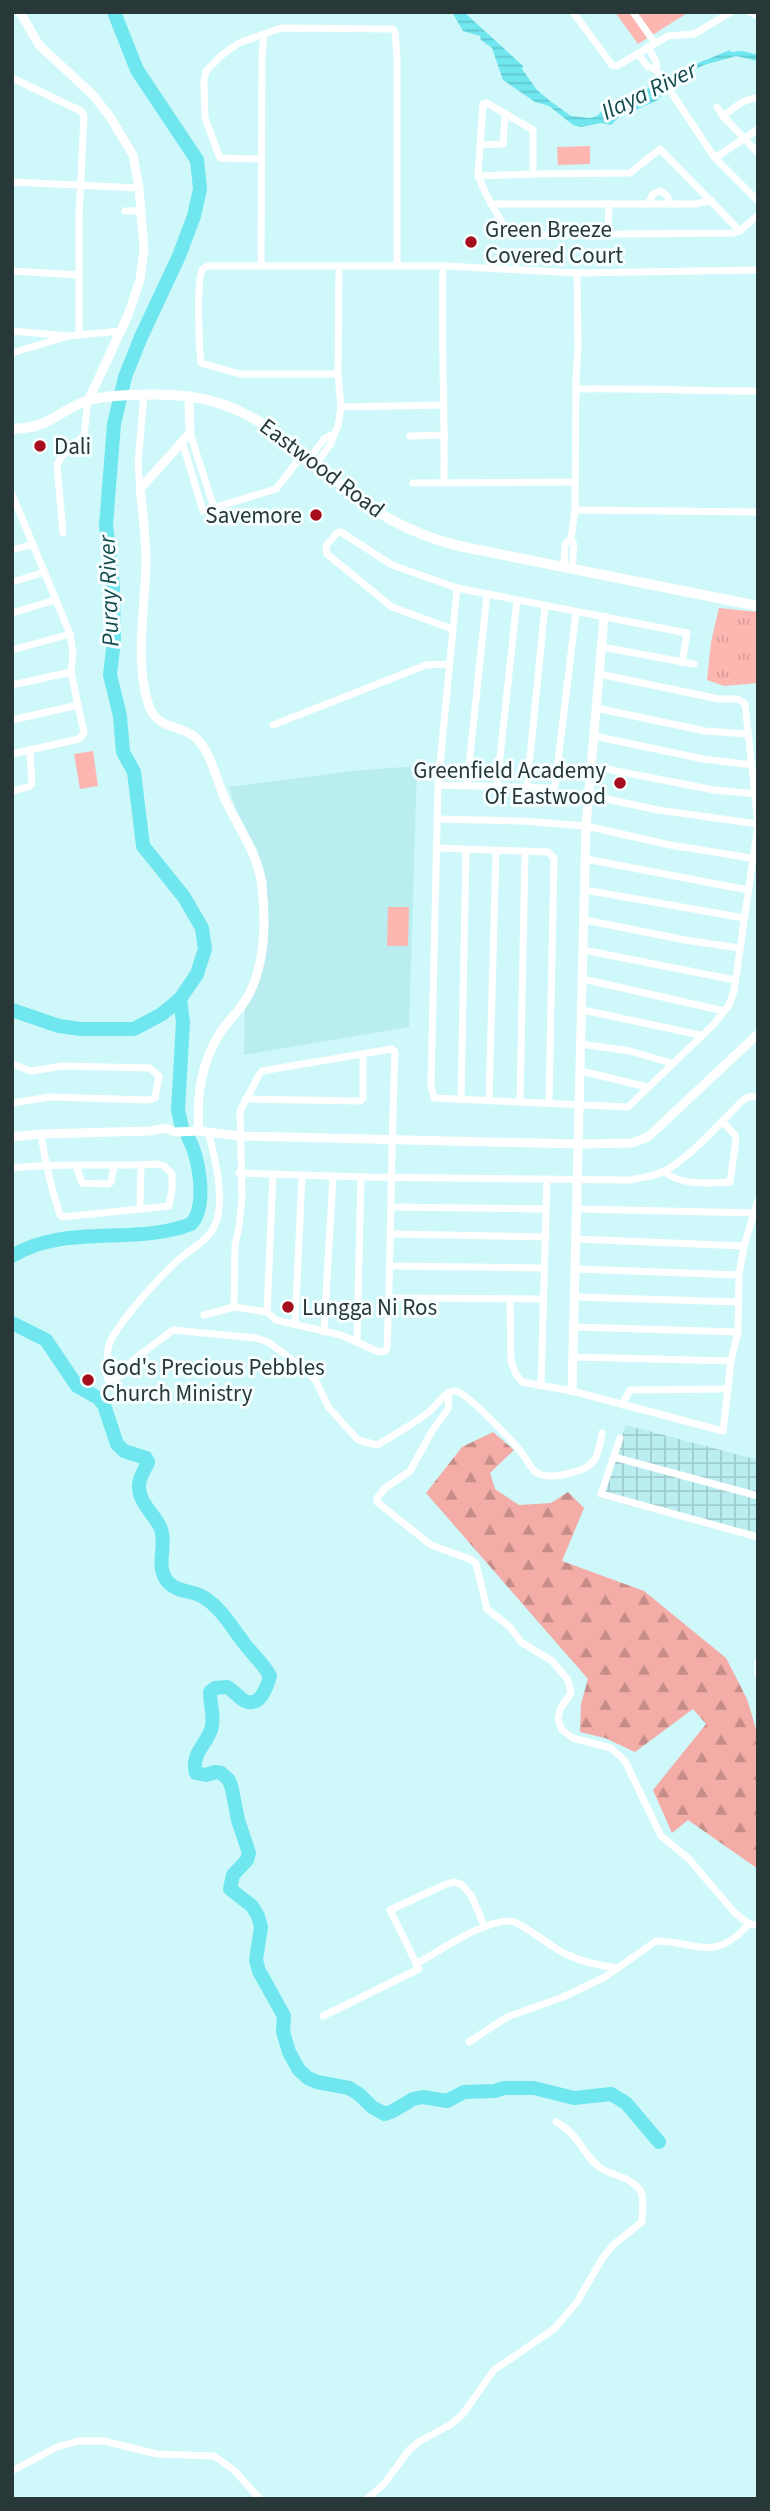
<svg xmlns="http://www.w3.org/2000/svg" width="770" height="2511" font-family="'Source Sans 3',sans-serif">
<defs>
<pattern id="industrial-grid" width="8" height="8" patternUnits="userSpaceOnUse" patternTransform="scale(1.75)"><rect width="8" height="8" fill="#baedf0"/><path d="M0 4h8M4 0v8" fill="none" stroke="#a0cccf"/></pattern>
<pattern id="forest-firs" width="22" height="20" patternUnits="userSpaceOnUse" patternTransform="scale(1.75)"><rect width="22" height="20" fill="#f4aca6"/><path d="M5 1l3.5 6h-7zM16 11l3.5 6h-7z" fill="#c68d88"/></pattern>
<pattern id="park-tufts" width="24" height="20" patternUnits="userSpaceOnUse" patternTransform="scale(1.75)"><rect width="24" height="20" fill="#fdb6b0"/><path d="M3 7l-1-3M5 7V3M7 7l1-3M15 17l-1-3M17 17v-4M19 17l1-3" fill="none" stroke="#d99d98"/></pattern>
<pattern id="water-rules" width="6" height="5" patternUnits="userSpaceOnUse" patternTransform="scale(1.75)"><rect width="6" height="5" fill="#70e7ef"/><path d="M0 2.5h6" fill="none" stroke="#61c7ce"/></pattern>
</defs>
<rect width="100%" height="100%" fill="#cff8fb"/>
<polygon fill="#baedf0" points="417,766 409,1027 244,1055 245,1004 266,951 267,881 257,849 237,812 229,787 352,771"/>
<polygon fill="url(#industrial-grid)" points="626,1425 758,1460 758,1539 600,1498"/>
<g fill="#fdb6b0">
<polygon points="615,12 689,12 638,44"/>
<polygon points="590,146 590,164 558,165 557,147"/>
<polygon points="93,751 98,786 80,789 74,754"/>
<polygon points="388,907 409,907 408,946 387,946"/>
</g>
<polygon fill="url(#forest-firs)" points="493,1432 514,1450 490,1473 495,1489 519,1505 551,1503 568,1492 584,1508 562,1561 644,1591 726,1658 747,1699 758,1736 758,1869 688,1820 672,1833 653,1790 706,1724 693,1709 635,1752 605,1738 580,1732 581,1704 588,1679 426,1493 462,1447"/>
<polygon fill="url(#park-tufts)" points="719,608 758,612 758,683 724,686 707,680 711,642"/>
<polygon fill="url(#water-rules)" points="452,12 464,12 523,66 522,69 537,90 550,101 571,116 590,118 597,116 605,108 621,103 654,85 669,75 730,50 731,52 742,51 758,55 758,61 736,56 704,65 683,75 656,101 619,117 611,125 601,123 581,127 573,125 549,106 535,102 503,80 492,48 481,40 480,36 463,31"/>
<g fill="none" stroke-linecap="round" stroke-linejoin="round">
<g stroke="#70e7ef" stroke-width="14">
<polyline points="180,999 183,1022 178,1110 182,1128"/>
<polyline points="12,1010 59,1026 81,1029 134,1029 162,1014 180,999 197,974 205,949 202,928 184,897 143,846 134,772 123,752 120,716 110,675 114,640 113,584 106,525 114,424 125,377 141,337 179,256 194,216 200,189 197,160 137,70 114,12"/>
<path d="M12,1256c53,-33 123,-10 179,-32 17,-18 8,-67 -3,-87"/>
<path d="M12,1323l34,17 31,46 21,12 6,7 13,39 7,7 22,7 2,4c-3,8 -10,17 -9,25 0,17 17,28 22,42 6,18 -6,36 6,52 10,12 26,9 38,17 17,11 27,30 39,45 8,11 19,20 26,33 -3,11 -10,32 -25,25 -6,-3 -12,-11 -18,-14l-12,1 -5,4c0,10 4,24 2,34 -3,17 -22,27 -16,47l10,2 9,-3 6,1 8,7 3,9 6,31 11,33 -2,7 -14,15 -3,14 22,17 6,10 3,11 -5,33 3,11 25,45 -1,16 6,20 10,18 9,8 9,4 32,6 11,7 12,12 13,7 8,-3 20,-12 10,-2 24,4 17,-9 31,-1 9,-3h30l40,10 37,-4 15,9 33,39"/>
</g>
<g stroke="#fff" stroke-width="7">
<polyline points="573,12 612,65 617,66 668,36 694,34 731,12"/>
<polyline points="633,12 655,43"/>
<polyline points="750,12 758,16"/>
<polyline points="648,47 656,61 657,71 715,158 758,201"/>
<polyline points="638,54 647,66 656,70"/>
<polyline points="12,78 81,111 84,116 79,216 79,335"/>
<path d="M758,98c-14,0 -24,10 -35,18l35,37"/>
<polyline points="717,107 723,116"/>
<polyline points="480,145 503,144 505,114"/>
<polyline points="715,158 758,129"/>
<polyline points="261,159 220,158 205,118 204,81 206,71 222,55 239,43 281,28 393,29 395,32 397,56 397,266"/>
<polyline points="478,176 533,174"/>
<polyline points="12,182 139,188"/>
<polyline points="491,204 696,204 711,200"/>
<polyline points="648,204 653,194 661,191 667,196 671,204"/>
<polyline points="125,211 142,211"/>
<polyline points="740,231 660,149 630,173 533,174 533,130 487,103 483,104 478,176 486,194 508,233 515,235 733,233 740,231 758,215"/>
<polyline points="608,234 609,204"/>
<polyline points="261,266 262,56 264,34"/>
<path d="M443,267c-2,72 2,144 1,215"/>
<polyline points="12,271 78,275"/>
<polyline points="12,331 69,336 120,331"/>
<polyline points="12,353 65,337"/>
<path d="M338,374h-98l-39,-11c-2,-15 -4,-76 0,-89 1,-6 2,-5 7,-8h238l131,7 181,-3"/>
<path d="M576,389c61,-1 121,2 182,2"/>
<polyline points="341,407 444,405"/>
<polyline points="190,433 214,508"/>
<polyline points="410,436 445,435"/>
<polyline points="182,441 203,511 276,489 303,454"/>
<polyline points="309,459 324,439 332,435"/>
<polyline points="316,464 330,445 338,426 341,407 338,374 339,266"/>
<polyline points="413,483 574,482"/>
<polyline points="140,489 138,463 144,395"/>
<polyline points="12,494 70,634 73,653 71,672 84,733 79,739 30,750 32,784 28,787 12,791"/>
<polyline points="575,510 758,512"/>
<polyline points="63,533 57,465 62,456 84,435 88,401"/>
<polyline points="571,539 574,545 572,568"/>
<polyline points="12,550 33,544"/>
<polyline points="564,566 565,544 571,539 575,510 576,377 578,348 577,273"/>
<polyline points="12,582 45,572"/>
<polyline points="457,588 438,785 431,1085 434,1098 628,1107 714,1024 729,1005 734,991 758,824 745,704 738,699 719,699 599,674"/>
<polyline points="12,613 55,600"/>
<polyline points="452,629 392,607 327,554 326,546 337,533 341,532 392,565 457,588 687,633 682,663"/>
<polyline points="602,647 694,664"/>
<polyline points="12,650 70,634"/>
<polyline points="12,685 71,672"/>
<polyline points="596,708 705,731 748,734"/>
<polyline points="12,720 78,705"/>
<polyline points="273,725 426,665 448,664"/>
<polyline points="594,736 703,759 752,765"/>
<polyline points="12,754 30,750"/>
<polyline points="591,766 714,790 756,794"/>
<polyline points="438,785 551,788 555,786 576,612"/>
<polyline points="467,785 487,594"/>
<polyline points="497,785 517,600"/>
<polyline points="527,787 545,606"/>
<polyline points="588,795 658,810 758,824"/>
<polyline points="438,819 523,821 586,826 670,845 757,859"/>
<polyline points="436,848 548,852 554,858 549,1102"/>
<polyline points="586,859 748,890"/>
<polyline points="585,890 744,918"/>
<polyline points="585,920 685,940 739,948"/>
<polyline points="583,950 735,980"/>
<polyline points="583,979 724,1011"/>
<polyline points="583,1010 700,1035"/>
<polyline points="581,1044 630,1051 671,1063"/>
<polyline points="12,1064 31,1071 63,1066 150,1068 159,1076 155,1098 149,1100 50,1097 12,1103"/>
<polyline points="581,1071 647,1087"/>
<polyline points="245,1099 360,1101 363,1098 363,1055"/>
<polyline points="461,1100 466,850"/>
<polyline points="489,1101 496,851"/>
<polyline points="520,1102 525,852"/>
<path d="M209,1134c6,25 15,59 8,85 -6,22 -25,28 -40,42 -17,16 -61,63 -68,84 -3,9 -1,22 -2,32l2,4 13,-6 10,-14 41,-31 83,8 12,4 34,25 14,14 13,27 29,32 19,5c12,-7 45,-26 54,-35 7,-6 14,-19 24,-19 11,0 58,51 66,61 6,7 9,17 16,21 11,6 26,2 37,-1 24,-6 24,-18 28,-39"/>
<polyline points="76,1165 82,1183 108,1184 111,1182 114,1165"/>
<path d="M12,1168c48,-6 96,-1 145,-4l7,2 8,8v15l-3,17 -106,11 -3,-2c-9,-27 -15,-53 -19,-81"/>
<path d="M664,1172c20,14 42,11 66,10l6,-42 -1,-5 -13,-14"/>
<path d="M239,1173l122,4 268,3c11,-2 23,-3 33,-8 25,-11 60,-51 80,-71l6,-4 10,-1"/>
<polyline points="391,1207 546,1209"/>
<polyline points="140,1209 141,1165"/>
<polyline points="577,1209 755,1213"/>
<polyline points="391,1234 546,1237"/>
<polyline points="576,1239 744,1246"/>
<polyline points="389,1266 544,1268"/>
<polyline points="577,1269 739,1275"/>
<polyline points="575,1297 739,1302"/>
<polyline points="389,1298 544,1299"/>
<polyline points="510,1300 511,1361 516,1374 522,1382 572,1391 723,1431 731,1361 738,1332 739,1275 744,1246 758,1200"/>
<polyline points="267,1312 273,1174"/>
<path d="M204,1315l30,-8 33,5 9,8 65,15 38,17 6,-1 2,-3c4,-99 4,-197 8,-296l-3,-3 -130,22 -3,4 -19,36 2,88 -3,28 -4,18 -1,62"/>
<polyline points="295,1325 302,1176"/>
<polyline points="575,1327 738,1332"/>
<polyline points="324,1332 333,1176"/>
<polyline points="357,1342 361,1177"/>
<polyline points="574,1357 731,1361"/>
<polyline points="541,1386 547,1179"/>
<polyline points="449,1392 448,1409 432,1431 410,1471 385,1488 377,1498 377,1502 431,1545 472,1560 476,1564 487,1609 510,1627 521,1642 552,1661 568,1680 571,1693 560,1709 558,1720 562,1730 573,1738 611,1748 625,1761 661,1836 688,1858 734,1912 749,1924 758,1925"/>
<polyline points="622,1405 630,1390 727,1389"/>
<polyline points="620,1438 601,1494 758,1537"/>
<polyline points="614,1457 758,1496"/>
<polyline points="758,1661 758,1675"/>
<path d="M416,1964c26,-14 65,-43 94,-43 10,0 42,27 56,33 16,8 34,12 52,14"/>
<polyline points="323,2016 419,1969 390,1910 444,1885 453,1882 461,1884 471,1895 485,1927"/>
<path d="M469,2042l38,-25 56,-20 42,-20 51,-36c44,1 57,22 93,-17"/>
<polyline points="12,2471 57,2447 78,2441 104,2441 157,2454 214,2456 234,2470 260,2499"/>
<path d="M367,2499l17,-15 25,-34 11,-9 30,-16 13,-11 31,-44 60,-41 23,-27 25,-43 11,-14 29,-23c0,-10 3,-24 -2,-32 -10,-13 -26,-14 -38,-21 -19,-12 -22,-35 -46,-47"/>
</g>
<g stroke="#fff" stroke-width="9">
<polyline points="20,12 39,45 93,95 110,117 133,155 139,188 144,250 140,280 128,315 88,401"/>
<path d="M189,396l1,37 -50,56c3,24 6,49 6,74 -1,46 -12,99 3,143 9,24 30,18 46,31 15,12 22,45 30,62 13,29 34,55 37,88 4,36 3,77 -14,109 -7,13 -18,23 -26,34 -21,31 -26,65 -23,101"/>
<polyline points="12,1137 41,1134 150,1131 166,1128 174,1132 199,1131 239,1136 578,1144 632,1143 648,1137 758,1034"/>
<polyline points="572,1391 586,826 604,617"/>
</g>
<path stroke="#fff" stroke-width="10" d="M12,429c36,-1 40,-13 69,-26 22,-10 86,-10 111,-6 69,9 117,65 170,104 30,22 66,38 102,46l294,59"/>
</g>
<g fill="#a60e1e" stroke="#f6feff" stroke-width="2.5">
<circle cx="471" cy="242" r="7"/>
<circle cx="40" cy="446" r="7"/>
<circle cx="316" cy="515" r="7"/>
<circle cx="620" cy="783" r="7"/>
<circle cx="288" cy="1307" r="7"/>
<circle cx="88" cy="1380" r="7"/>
</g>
<g text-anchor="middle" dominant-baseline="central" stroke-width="6" stroke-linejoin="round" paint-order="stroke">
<g font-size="23" fill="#283839" stroke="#f6feff" text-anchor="start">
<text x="485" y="229">Green Breeze<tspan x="485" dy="26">Covered Court</tspan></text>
<text x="54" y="446">Dali</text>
<text x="302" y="515" text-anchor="end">Savemore</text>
<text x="606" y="770" text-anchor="end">Greenfield Academy<tspan x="606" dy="26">Of Eastwood</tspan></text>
<text x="302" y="1307">Lungga Ni Ros</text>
<text x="102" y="1367">God's Precious Pebbles<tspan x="102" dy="26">Church Ministry</tspan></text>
</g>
<g font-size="23" fill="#283839" stroke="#f6feff">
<text transform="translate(322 468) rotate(37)">Eastwood Road</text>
</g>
<g font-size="24" font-style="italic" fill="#154b4e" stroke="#f6feff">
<text transform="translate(649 91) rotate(-26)">Ilaya River</text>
<text transform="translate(109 591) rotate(-92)">Puray River</text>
</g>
</g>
<rect width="770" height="2511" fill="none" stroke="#283839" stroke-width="28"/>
</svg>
